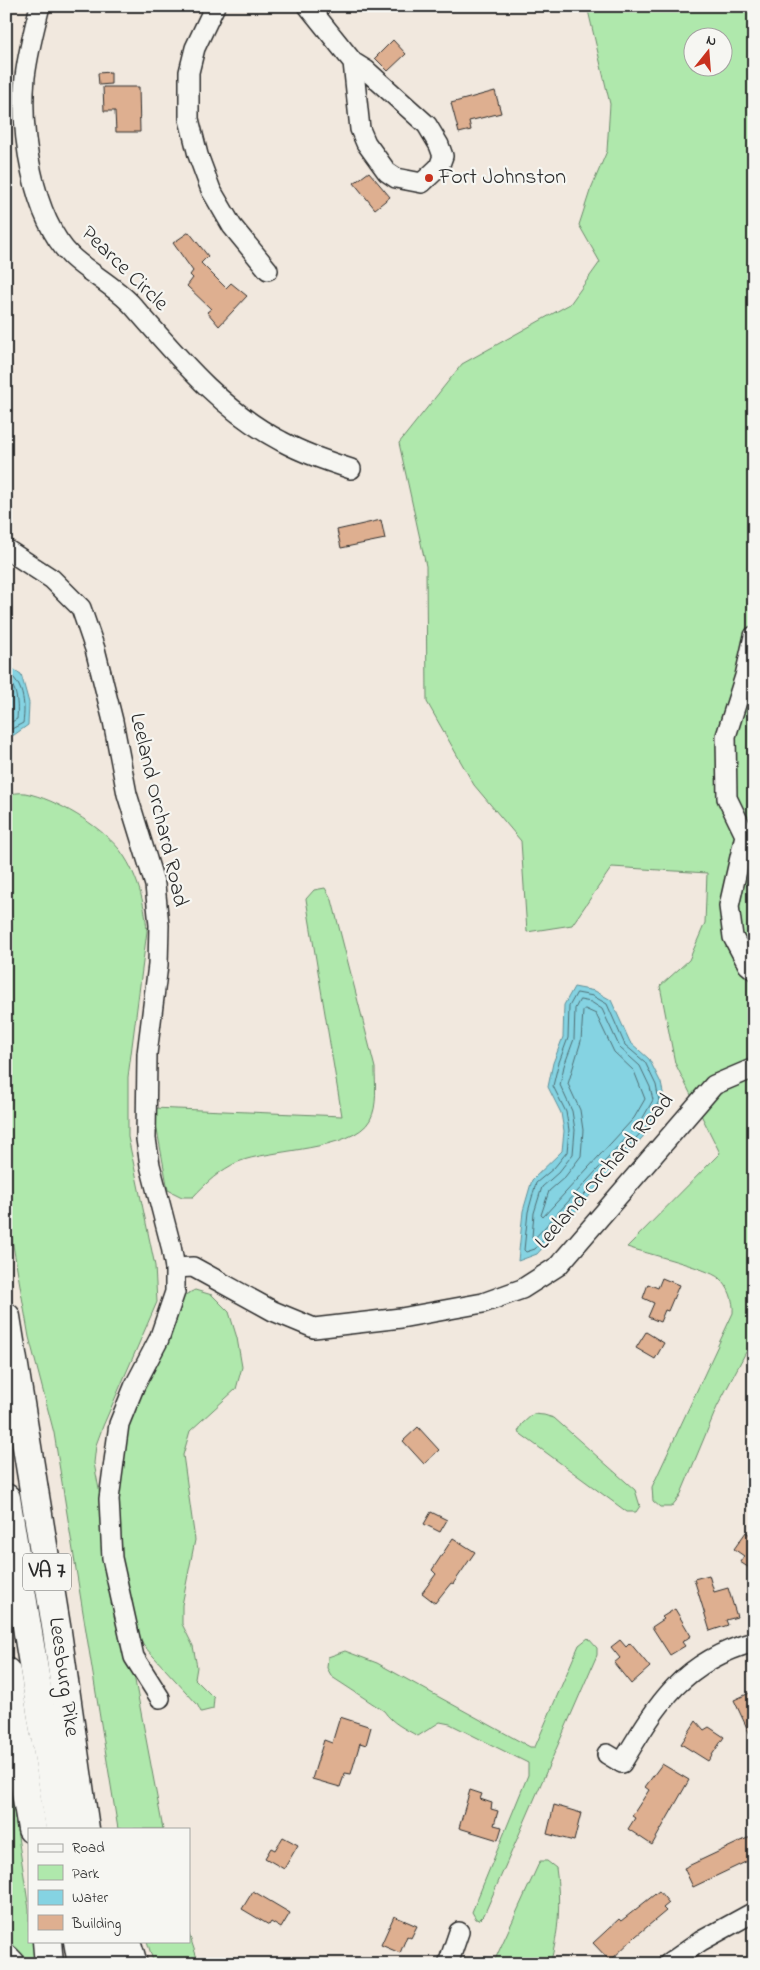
<svg xmlns="http://www.w3.org/2000/svg" width="760" height="1970" font-family="'Indie Flower',sans-serif">
<rect width="100%" height="100%" fill="#f1e8de"/>
<filter id="ink" filterUnits="userSpaceOnUse"><feTurbulence type="fractalNoise" baseFrequency=".02" numOctaves="2"/><feDisplacementMap in="SourceGraphic" scale="10" xChannelSelector="R" yChannelSelector="G"/><feConvolveMatrix kernelMatrix="1 2 1 2 8 2 1 2 1" color-interpolation-filters="sRGB"/></filter>
<g filter="url(#ink)">
<g fill="#afe8ac" stroke="#6d8a6c" fill-rule="evenodd">
<path d="M587,6h167v1338l-8,8 -29,55 -37,89 -9,11h-11l-7,-6 -1,-14 81,-174c1,-12 -4,-27 -14,-35 -12,-10 -74,-25 -92,-31l93,-94 -45,-90 -15,-77 29,-26 16,-37 2,-50 -95,-6 -40,58 -45,7 -6,-91 -47,-56 -47,-83 -1,-136 -27,-123 63,-79 108,-60 30,-42 -21,-37 11,-34 17,-40 3,-47zM692,38h30v30h-30z"/>
<path d="M6,794c6,0 13,-2 19,-1 31,6 74,32 94,56 18,23 26,54 28,82l-19,146v60l27,129 2,36 -54,124 -7,19 -2,18 69,366h-45l-64,-396 -25,-96 -23,-132z"/>
<path d="M325,888l7,12 43,168c0,16 3,38 -5,52 -17,31 -101,29 -132,42 -18,8 -32,21 -45,35h-11l-14,-7 -15,-82 189,8 -36,-217 8,-9z"/>
<polygon points="195,1290 212,1295 229,1312 237,1338 242,1367 236,1389 190,1431 183,1455 195,1540 182,1605 182,1624 193,1646 197,1667 195,1679 214,1698 213,1709 201,1712 197,1704 143,1645 126,1598 116,1508 125,1430 158,1360 183,1296"/>
<polygon points="533,1414 544,1415 554,1418 635,1490 640,1506 636,1512 627,1512 518,1432 522,1424"/>
<path d="M588,1638l9,10v7l-113,260 -5,5 -3,-1 -4,-7 56,-137v-12l-78,-39 -10,-2 -22,14c-13,-7 -26,-13 -34,-25l-52,-34 -5,-9 1,-11 17,-6 32,12 153,84h5l44,-102z"/>
<polygon points="6,1758 29,1909 29,1941 34,1941 37,1964 21,1964 6,1946"/>
<path d="M540,1861h7l9,7c5,33 3,65 -6,96h-57z"/>
<polygon points="189,1934 199,1964 154,1964 147,1941 189,1941"/>
</g>
<g fill="#85d3e2" stroke="#619099">
<polygon points="6,665 21,674 29,703 28,725 14,735 6,737"/>
<polygon points="574,987 595,991 611,1000 630,1042 649,1059 661,1083 665,1102 650,1129 537,1254 518,1261 523,1211 532,1180 562,1151 564,1131 561,1113 548,1087 553,1063 563,1037 564,1005"/>
</g>
<g fill="none" stroke-linecap="round" stroke-linejoin="round">
<g stroke="#4f6e74" stroke-width="1">
<path d="M6,671c17,11 20,32 17,52l-17,9"/>
<path d="M6,678c12,8 12,29 11,41l-11,6"/>
<polygon points="577,993 593,996 607,1004 625,1045 645,1062 656,1085 659,1101 646,1127 535,1249 526,1252 524,1250 528,1212 536,1183 554,1168 567,1152 569,1130 566,1112 553,1086 558,1065 568,1038 569,1007"/>
<polygon points="580,1000 591,1002 602,1009 620,1048 640,1066 650,1087 653,1100 640,1123 534,1239 532,1237 534,1213 542,1187 559,1172 573,1154 575,1130 572,1111 560,1085 564,1066 574,1039 575,1009"/>
<polygon points="585,1009 596,1014 614,1052 634,1071 645,1099 634,1118 543,1217 541,1215 549,1191 565,1177 581,1156 583,1130 580,1110 568,1084 581,1041 583,1011"/>
</g>
</g>
<g fill="#deaf90" stroke="#2b2b2b">
<polygon points="393,40 406,54 388,71 375,58"/>
<polygon points="111,72 111,84 99,85 98,73"/>
<polygon points="103,87 139,87 140,132 116,132 115,111 104,111"/>
<polygon points="495,91 501,113 469,121 471,130 459,133 451,103"/>
<polygon points="369,172 390,197 375,209 354,183"/>
<polygon points="189,232 208,256 201,263 226,288 231,283 247,296 219,326 207,312 211,309 187,286 193,278 190,275 193,271 173,243"/>
<polygon points="381,520 385,539 341,548 337,530"/>
<polygon points="662,1278 679,1285 668,1311 665,1310 660,1322 648,1317 654,1303 643,1298 648,1284 658,1288"/>
<polygon points="646,1332 664,1343 655,1359 636,1348"/>
<polygon points="418,1427 439,1450 424,1464 403,1441"/>
<polygon points="431,1512 447,1520 440,1532 424,1524"/>
<polygon points="746,1532 754,1538 754,1571 740,1562 744,1556 734,1549"/>
<polygon points="453,1538 475,1552 453,1584 451,1583 435,1603 422,1593 436,1574 432,1570"/>
<polygon points="709,1575 714,1592 728,1588 737,1617 726,1620 728,1625 710,1631 694,1579"/>
<polygon points="675,1609 691,1636 682,1642 685,1646 670,1655 652,1627 664,1619 662,1617"/>
<polygon points="620,1640 626,1647 630,1643 650,1667 631,1684 614,1663 620,1658 611,1647"/>
<polygon points="754,1691 754,1743 734,1700"/>
<polygon points="340,1717 371,1727 366,1745 360,1743 351,1774 345,1773 340,1787 312,1779 324,1740 332,1743"/>
<polygon points="696,1721 704,1730 709,1727 724,1737 708,1761 681,1744"/>
<polygon points="662,1764 689,1780 652,1845 628,1829 635,1818 632,1816 649,1790 645,1787"/>
<polygon points="470,1790 482,1794 480,1799 492,1803 491,1809 498,1811 494,1825 502,1827 498,1840 459,1828"/>
<polygon points="554,1805 581,1813 574,1841 547,1834"/>
<polygon points="754,1835 754,1858 693,1887 684,1868"/>
<polygon points="283,1837 298,1845 284,1869 265,1858 271,1848 275,1850"/>
<polygon points="253,1891 290,1913 281,1928 271,1922 269,1925 242,1909"/>
<polygon points="659,1891 669,1903 663,1908 666,1911 636,1936 610,1961 593,1943 619,1919 621,1921"/>
<polygon points="394,1916 417,1926 411,1938 407,1936 400,1953 381,1945"/>
</g>
<g fill="none" stroke-linecap="round" stroke-linejoin="round">
<defs>
<g id="minor">
<path d="M40,6c-6,23 -12,47 -15,71 -5,53 7,140 46,179 19,18 44,30 62,50 44,50 88,104 148,135 22,12 46,20 70,28"/>
<polyline points="215,6 195,48 189,72 189,119 198,155 211,190 232,226 268,270"/>
<polyline points="308,6 353,62 366,70 427,125 439,145 443,156 439,167 422,183 396,178 387,172 366,143 360,129 353,62"/>
<polyline points="6,549 52,579 81,608 95,649 113,721 127,794 155,885 159,925 158,965 147,1054 146,1139 150,1165 171,1246 175,1268 175,1292 159,1339 134,1387 119,1424 109,1499 112,1558 134,1657 160,1698"/>
<polyline points="754,636 745,676 726,736 727,798 745,835 729,906 733,937 748,965 754,970"/>
<polyline points="175,1268 193,1267 273,1311 314,1328 401,1318 483,1303 522,1289 558,1266 714,1085 754,1068"/>
<path d="M607,1754l15,9c36,-60 61,-102 132,-121"/>
<polyline points="448,1964 459,1932"/>
<polyline points="668,1964 701,1941 754,1912"/>
</g>
<g id="highway">
<polyline points="6,1317 57,1632 85,1829"/>
<polyline points="6,1498 60,1829"/>
<polyline points="6,1672 32,1829"/>
<polyline points="47,1941 49,1964"/>
<polyline points="78,1941 82,1964"/>
<polyline points="103,1941 107,1964"/>
<polyline points="126,1941 133,1964"/>
<polyline points="6,1959 11,1964"/>
</g>
</defs>
<use href="#minor" stroke="#2b2b2b" stroke-width="22"/>
<use href="#highway" stroke="#2b2b2b" stroke-width="31"/>
<use href="#minor" stroke="#f6f6f2" stroke-width="19"/>
<use href="#highway" stroke="#f6f6f2" stroke-width="28"/>
</g>
</g>
<circle fill="#c8321e" stroke="#f6f6f2" stroke-width="2" cx="429" cy="178" r="5"/>
<g text-anchor="middle" dominant-baseline="central" stroke-width="4.5" stroke-linejoin="round" paint-order="stroke">
<rect fill="#f6f6f2" stroke="#686867" stroke-width="1" x="23" y="1553.5" width="48" height="37" rx="4"/>
<g font-size="21" font-weight="bold" fill="#2b2b2b">
<text x="47" y="1572">VA 7</text>
</g>
<g font-size="22" fill="#2b2b2b" stroke="#f6f6f2" text-anchor="start">
<text x="439" y="178">Fort Johnston</text>
</g>
<g font-size="22" fill="#2b2b2b" stroke="#f6f6f2">
<text transform="translate(124 269) rotate(44)">Pearce Circle</text>
<text transform="translate(158 810) rotate(77)">Leeland Orchard Road</text>
<text transform="translate(605 1172) rotate(-49)">Leeland Orchard Road</text>
<text transform="translate(63 1677) rotate(82)">Leesburg Pike</text>
</g>
</g>
<rect width="760" height="1970" fill="none" stroke="#f6f6f2" stroke-width="25"/>
<rect x="12" y="12" width="735" height="1945" fill="none" stroke="#2b2b2b" stroke-width="2" filter="url(#ink)"/>
<rect x="28" y="1828" width="162" height="115" fill="#f6f6f2" stroke="#a5a5a2"/>
<rect x="38" y="1844" width="25" height="8" fill="#f6f6f2" stroke="#a5a5a2"/>
<text x="72" y="1852" font-size="15" fill="#2b2b2b">Road</text>
<rect x="38" y="1865" width="25" height="15" fill="#afe8ac" stroke="#a5a5a2"/>
<text x="72" y="1878" font-size="15" fill="#2b2b2b">Park</text>
<rect x="38" y="1890" width="25" height="15" fill="#85d3e2" stroke="#a5a5a2"/>
<text x="72" y="1902" font-size="15" fill="#2b2b2b">Water</text>
<rect x="38" y="1915" width="25" height="15" fill="#deaf90" stroke="#a5a5a2"/>
<text x="72" y="1928" font-size="15" fill="#2b2b2b">Building</text>
<g transform="translate(708 52) rotate(17)"><circle r="24" fill="#f6f6f2" stroke="#a5a5a2"/>
<path d="M0-4L9 19L0 12L-9 19Z" fill="#c8321e"/>
<text y="-8" font-size="14" font-weight="bold" text-anchor="middle" fill="#2b2b2b">N</text>
</g>
</svg>
